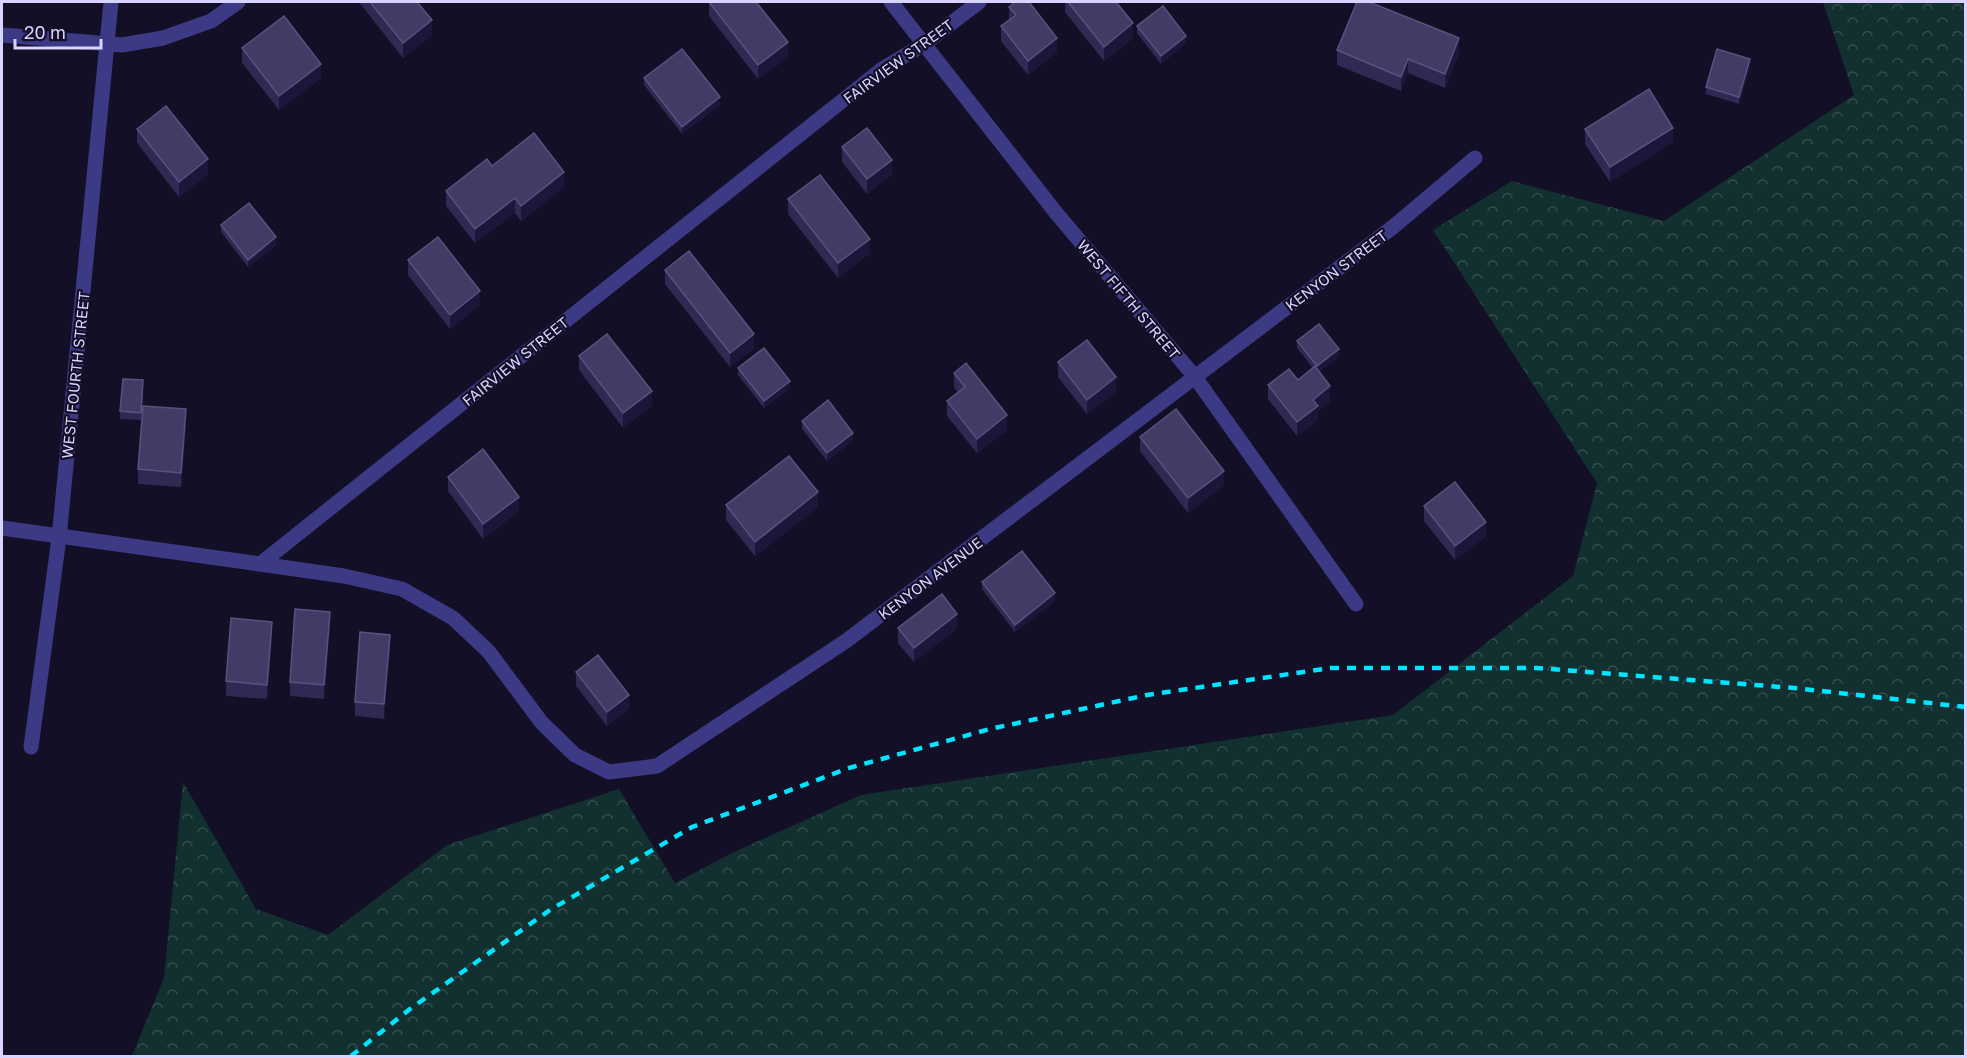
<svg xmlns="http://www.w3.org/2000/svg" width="1967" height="1058" font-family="'Golos Text',sans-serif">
<defs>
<pattern id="forest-crowns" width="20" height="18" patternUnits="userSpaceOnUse" patternTransform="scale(1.5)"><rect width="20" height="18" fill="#12302f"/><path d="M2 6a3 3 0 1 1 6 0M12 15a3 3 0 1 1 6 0" fill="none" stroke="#344d4e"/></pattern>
</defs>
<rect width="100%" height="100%" fill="#130f26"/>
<polygon fill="url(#forest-crowns)" points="1823,2 1965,2 1965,1056 132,1056 164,978 183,782 256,909 328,935 447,845 619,789 675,883 734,852 861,795 1393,715 1573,576 1597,483 1433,230 1512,181 1664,221 1854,95"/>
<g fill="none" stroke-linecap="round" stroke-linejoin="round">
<g stroke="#3d3a85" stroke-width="15">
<polyline points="891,2 1057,214 1195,377 1356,604"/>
<polyline points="2,35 122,45 163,38 211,21 238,2"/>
<polyline points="2,528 260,564 881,70 924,44 979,2"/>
<polyline points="260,564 344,576 402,589 453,618 489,652 542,723 575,755 609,772 657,766 846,641 1393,227 1475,158"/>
<polyline points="31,747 59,538 111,2"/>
</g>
<polyline stroke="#00e5ff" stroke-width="4.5" stroke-dasharray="9 8" stroke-linecap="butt" points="351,1056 410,1009 550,910 692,827 849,768 990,729 1147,695 1330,668 1537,668 1794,688 1966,707"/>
</g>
<g fill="#312854">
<polygon points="359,2 417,2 432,35 403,58"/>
<polygon points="709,2 788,57 758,79 709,16"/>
<polygon points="1065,2 1116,2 1133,38 1104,61 1065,12"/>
<polygon points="1009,7 1057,52 1028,75 1001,41 1001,26 1009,20"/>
<polygon points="1137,26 1186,43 1161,64 1137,33"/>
<polygon points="242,48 321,78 279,110 242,63"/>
<polygon points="1337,50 1459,53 1445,88 1408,73 1401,91 1337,65"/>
<polygon points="1750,67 1739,104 1706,94 1706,87"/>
<polygon points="644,78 720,105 682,134 644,85"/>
<polygon points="137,129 208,174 179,197 137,143"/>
<polygon points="1585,129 1673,142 1610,182 1585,144"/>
<polygon points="842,147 892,174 867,194 842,162"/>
<polygon points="492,166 564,187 521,221 515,213 475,243 446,206 446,191"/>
<polygon points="788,199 870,253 838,278 788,214"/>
<polygon points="221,225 276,245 248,267 221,232"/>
<polygon points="408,260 480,305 450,329 408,275"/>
<polygon points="665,270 754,348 730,367 665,284"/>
<polygon points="1297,341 1339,357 1319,372 1330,401 1318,411 1318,420 1297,436 1268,399 1268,385 1298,380 1313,368 1297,348"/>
<polygon points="579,356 652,405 623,428 579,370"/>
<polygon points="1058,362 1116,392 1087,414 1058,377"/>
<polygon points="738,368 790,388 764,408 738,375"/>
<polygon points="954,373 1007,430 977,453 947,416 947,401 958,393 954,387"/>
<polygon points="143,388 141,420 120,419 120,411"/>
<polygon points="802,421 853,440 827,461 802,429"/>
<polygon points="186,424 181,487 138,484 138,469"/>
<polygon points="1140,437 1224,485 1188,513 1140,451"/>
<polygon points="448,477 519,511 483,539 448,491"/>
<polygon points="726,505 818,507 755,556 726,520"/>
<polygon points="1424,506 1486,536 1455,560 1424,521"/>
<polygon points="982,582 1055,601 1015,632 982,589"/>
<polygon points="330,627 324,699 290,696 290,682"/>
<polygon points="898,628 957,628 914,662 898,643"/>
<polygon points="272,636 267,699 226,696 226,681"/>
<polygon points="390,649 384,719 355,716 355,702"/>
<polygon points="576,672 629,709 607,726 576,686"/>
</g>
<g fill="#1d163a">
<polygon points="432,20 432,35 403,58 403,43"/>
<polygon points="1133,23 1133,38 1104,61 1104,47"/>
<polygon points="1186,36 1186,43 1161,64 1161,56"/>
<polygon points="1057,38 1057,52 1028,75 1028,61"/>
<polygon points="1459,38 1459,53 1445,88 1445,74"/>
<polygon points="788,42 788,57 758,79 758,65"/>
<polygon points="1408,59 1408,73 1401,91 1401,77"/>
<polygon points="1750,59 1750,67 1739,104 1739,97"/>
<polygon points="321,64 321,78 279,110 279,96"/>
<polygon points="720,97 720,105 682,134 682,127"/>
<polygon points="1673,128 1673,142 1610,182 1610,167"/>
<polygon points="208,159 208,174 179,197 179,182"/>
<polygon points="892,160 892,174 867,194 867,179"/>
<polygon points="564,172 564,187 521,221 521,206"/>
<polygon points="515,198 515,213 475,243 475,229"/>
<polygon points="276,237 276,245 248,267 248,260"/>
<polygon points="870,239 870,253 838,278 838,263"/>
<polygon points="480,291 480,305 450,329 450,315"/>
<polygon points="754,334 754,348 730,367 730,353"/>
<polygon points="1339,349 1339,357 1317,374 1317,366"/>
<polygon points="1116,377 1116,392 1087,414 1087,400"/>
<polygon points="790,381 790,388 764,408 764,401"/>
<polygon points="1330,386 1330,401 1318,411 1318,420 1297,436 1297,422 1313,400"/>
<polygon points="652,391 652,405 623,428 623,413"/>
<polygon points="186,409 186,424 181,487 181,473"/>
<polygon points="1007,415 1007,430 977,453 977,439"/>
<polygon points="853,433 853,440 827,461 827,453"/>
<polygon points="1224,471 1224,485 1188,513 1188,498"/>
<polygon points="818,492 818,507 755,556 755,542"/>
<polygon points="519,497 519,511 483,539 483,524"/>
<polygon points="1486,522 1486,536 1455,560 1455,546"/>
<polygon points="1055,593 1055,601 1015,632 1015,625"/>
<polygon points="330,612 330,627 324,699 324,685"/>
<polygon points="957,614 957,628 914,662 914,648"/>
<polygon points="272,622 272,636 267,699 267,685"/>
<polygon points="390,635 390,649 384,719 384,704"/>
<polygon points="629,695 629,709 607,726 607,712"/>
</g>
<g fill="#433a66" stroke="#5a527e" stroke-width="1.5">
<polygon points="370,2 417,2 432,20 403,43"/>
<polygon points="709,2 756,2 788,42 758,65"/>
<polygon points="1015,2 1029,2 1057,38 1028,61 1001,26 1016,15 1009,7"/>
<polygon points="1068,2 1116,2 1133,23 1104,47"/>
<polygon points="1357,2 1369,2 1459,38 1445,74 1408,59 1401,77 1337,50"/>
<polygon points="1163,6 1186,36 1161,56 1137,26"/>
<polygon points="284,16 321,64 279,96 242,48"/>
<polygon points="682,49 720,97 682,127 644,78"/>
<polygon points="1717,49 1750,59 1739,97 1706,87"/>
<polygon points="1649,89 1673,128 1610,167 1585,129"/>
<polygon points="166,106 208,159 179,182 137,129"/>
<polygon points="867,128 892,160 867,179 842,147"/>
<polygon points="534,133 564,172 521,206 515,198 475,229 446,191 487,159 492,166"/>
<polygon points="820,175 870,239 838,263 788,199"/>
<polygon points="249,203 276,237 248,260 221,225"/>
<polygon points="438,237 480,291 450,315 408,260"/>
<polygon points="689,251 754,334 730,353 665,270"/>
<polygon points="1319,324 1339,349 1317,366 1297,341"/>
<polygon points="607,334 652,391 623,413 579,356"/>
<polygon points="1087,340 1116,377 1087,400 1058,362"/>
<polygon points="764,348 790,381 764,401 738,368"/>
<polygon points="966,363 1007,415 977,439 947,401 965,387 954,373"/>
<polygon points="1315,366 1330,386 1313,400 1318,406 1297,422 1268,385 1289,369 1298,380"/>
<polygon points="123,379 143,380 141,413 120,411"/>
<polygon points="828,400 853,433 827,453 802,421"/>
<polygon points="143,406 186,409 181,473 138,469"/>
<polygon points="1176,409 1224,471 1188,498 1140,437"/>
<polygon points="483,449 519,497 483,524 448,477"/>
<polygon points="789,456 818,492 755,542 726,505"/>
<polygon points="1455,482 1486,522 1455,546 1424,506"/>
<polygon points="1022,551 1055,593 1015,625 982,582"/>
<polygon points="942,594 957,614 914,648 898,628"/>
<polygon points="295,609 330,612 324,685 290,682"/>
<polygon points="231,618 272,622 267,685 226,681"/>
<polygon points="360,632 390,635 384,704 355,702"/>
<polygon points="598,655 629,695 607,712 576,672"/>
</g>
<g text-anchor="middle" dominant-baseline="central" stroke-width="4.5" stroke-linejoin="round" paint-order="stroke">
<g font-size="15" fill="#d9d4ff" stroke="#130f26">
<text transform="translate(898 61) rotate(-36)">FAIRVIEW STREET</text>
<text transform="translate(1336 270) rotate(-37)">KENYON STREET</text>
<text transform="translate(1129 299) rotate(50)">WEST FIFTH STREET</text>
<text transform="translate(515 361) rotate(-39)">FAIRVIEW STREET</text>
<text transform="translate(75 375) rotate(-84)">WEST FOURTH STREET</text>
<text transform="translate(930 578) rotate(-37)">KENYON AVENUE</text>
</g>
</g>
<rect width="1967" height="1058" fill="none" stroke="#d9d4ff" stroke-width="6"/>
<path d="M15 39v9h86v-9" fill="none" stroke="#d9d4ff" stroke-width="3"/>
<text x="24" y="39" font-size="18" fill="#d9d4ff" stroke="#130f26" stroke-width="4.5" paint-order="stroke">20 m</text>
</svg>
